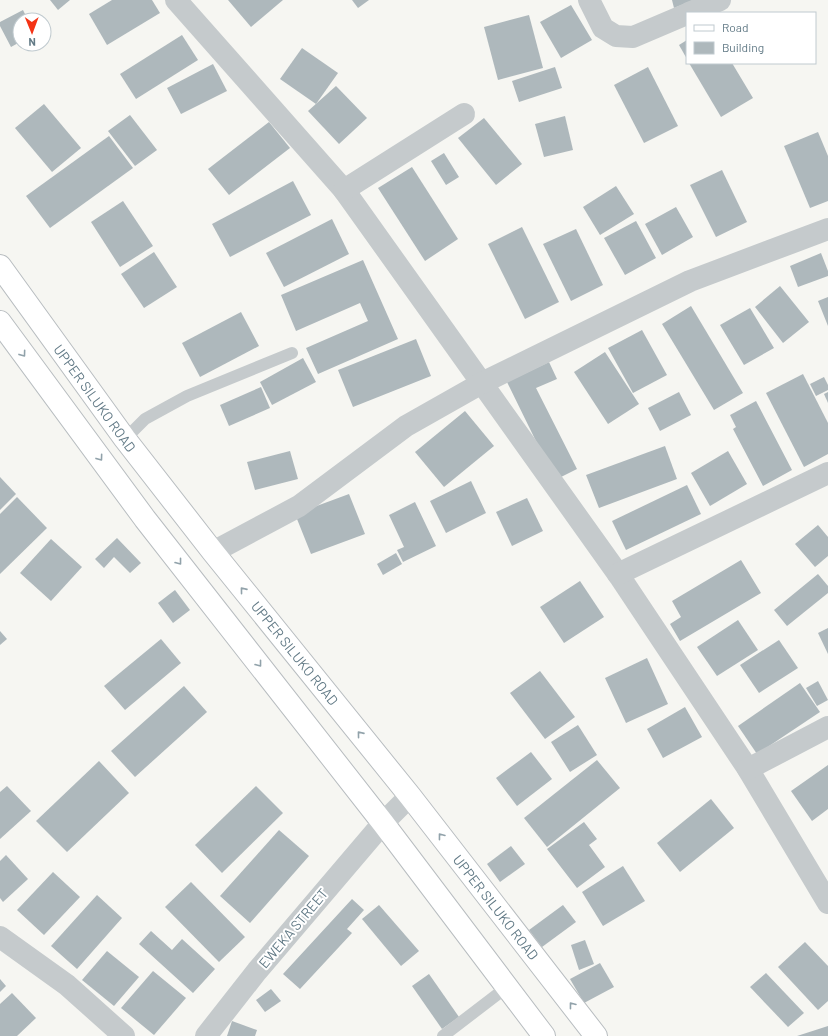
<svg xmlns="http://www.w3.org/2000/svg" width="828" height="1036" font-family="Barlow,sans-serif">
<rect width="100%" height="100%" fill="#f6f6f2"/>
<g fill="#aeb8bc">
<polygon points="50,0 70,0 58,10"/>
<polygon points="112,0 152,0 160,13 107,45 89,14"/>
<polygon points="228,0 283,0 251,27"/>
<polygon points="352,0 369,0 358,8"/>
<polygon points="672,0 694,0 674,8"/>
<polygon points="571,5 592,40 561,58 540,22"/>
<polygon points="23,10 28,20 20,20 20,42 11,47 0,26 0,22"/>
<polygon points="529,15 543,68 498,80 484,27"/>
<polygon points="182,35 198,60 136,99 120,74"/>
<polygon points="687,40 687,59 679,45"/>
<polygon points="302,48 338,73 316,104 280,79"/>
<polygon points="689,63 732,63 753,98 721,117"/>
<polygon points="213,64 227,91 181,114 167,88"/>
<polygon points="555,67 562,88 519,102 512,81"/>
<polygon points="648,67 678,126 644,143 614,85"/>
<polygon points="336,86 367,118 339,144 308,111"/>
<polygon points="44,104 81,148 52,172 15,128"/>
<polygon points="130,115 157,150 135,166 108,131"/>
<polygon points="565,116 573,150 544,157 535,124"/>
<polygon points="484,118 522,164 496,185 458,138"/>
<polygon points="269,122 290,148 229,195 208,169"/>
<polygon points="818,132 828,156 828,201 810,208 784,146"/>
<polygon points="109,136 133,168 50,228 26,196"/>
<polygon points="444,153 459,177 446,185 431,161"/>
<polygon points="412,167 458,239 425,261 378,188"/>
<polygon points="722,170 747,222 716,237 690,185"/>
<polygon points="293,181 311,215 230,257 212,224"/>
<polygon points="616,186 634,214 600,235 583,207"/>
<polygon points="123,201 153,246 120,267 91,222"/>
<polygon points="676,207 693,237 662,255 645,224"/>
<polygon points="332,219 349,254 284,287 266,253"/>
<polygon points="636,221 656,258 625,275 604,238"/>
<polygon points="522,227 559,302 525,319 488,244"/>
<polygon points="576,229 603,285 571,301 543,244"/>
<polygon points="154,252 177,287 144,308 121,274"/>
<polygon points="821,253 828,271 828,276 798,287 790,266"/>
<polygon points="363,260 398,339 318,374 306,348 368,321 360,303 296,331 281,295"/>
<polygon points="780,286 809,322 783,343 755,307"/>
<polygon points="828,297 828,326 818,301"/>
<polygon points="691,306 743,393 714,410 662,324"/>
<polygon points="750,308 774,348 744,365 720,325"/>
<polygon points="241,312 259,346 200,377 182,343"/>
<polygon points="642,330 667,375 633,393 608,348"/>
<polygon points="416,339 431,376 353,407 338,370"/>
<polygon points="605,352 639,404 608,424 574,372"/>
<polygon points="303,358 316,382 272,405 260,382"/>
<polygon points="549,362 557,379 536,388 577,469 555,480 507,382"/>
<polygon points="803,374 828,423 828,454 804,467 766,393"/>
<polygon points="824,377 828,385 828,390 816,396 810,384"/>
<polygon points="261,387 270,408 229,426 220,405"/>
<polygon points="679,392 691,415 660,431 648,408"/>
<polygon points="828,392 828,403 824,394"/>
<polygon points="756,401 792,470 763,486 733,429 736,427 730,415"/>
<polygon points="465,411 494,446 444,487 415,452"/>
<polygon points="665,446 677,479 599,508 586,475"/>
<polygon points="290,451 298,479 255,490 247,462"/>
<polygon points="728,451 747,484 710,506 691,473"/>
<polygon points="0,477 16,494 0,510"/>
<polygon points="471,481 486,513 446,533 430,501"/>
<polygon points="687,485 701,514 626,550 612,521"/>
<polygon points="349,494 365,534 311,554 295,514"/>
<polygon points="17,497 47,528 0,574 0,514"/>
<polygon points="527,498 543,531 512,546 496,512"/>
<polygon points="415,502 436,546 403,562 397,550 404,547 389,515"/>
<polygon points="818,525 828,537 828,556 815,567 795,544"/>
<polygon points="117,538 141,563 130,573 114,557 104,568 95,559"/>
<polygon points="51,539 82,567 51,601 20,573"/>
<polygon points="396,553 402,564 383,575 377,564"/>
<polygon points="741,560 761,593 680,641 670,624 681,617 672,601"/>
<polygon points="818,574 828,586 828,593 787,626 774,610"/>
<polygon points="580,581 604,617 564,643 540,607"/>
<polygon points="175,590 190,610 173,623 158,603"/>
<polygon points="738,620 758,650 717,676 697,647"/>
<polygon points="828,628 828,654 818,633"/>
<polygon points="0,631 7,639 0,645"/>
<polygon points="161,639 181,663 125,710 104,686"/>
<polygon points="779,640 798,668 759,693 740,665"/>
<polygon points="647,658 668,704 626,723 605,678"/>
<polygon points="540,671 575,717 545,739 510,693"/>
<polygon points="818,681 828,700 817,706 806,688"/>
<polygon points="800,683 820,712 757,754 738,726"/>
<polygon points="184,686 207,712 135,777 111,751"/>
<polygon points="685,707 702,737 663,758 647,729"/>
<polygon points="578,725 597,755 570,772 551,742"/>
<polygon points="531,752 552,779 517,806 496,778"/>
<polygon points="597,760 620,788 547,847 524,818"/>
<polygon points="99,761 129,793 67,852 36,821"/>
<polygon points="828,765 828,809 812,821 791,791"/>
<polygon points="7,786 31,811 0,839 0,792"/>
<polygon points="256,786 283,813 222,873 195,845"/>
<polygon points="711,799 734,828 680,872 657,843"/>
<polygon points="584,822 597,839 589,845 605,867 577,888 547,849"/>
<polygon points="279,830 309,856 250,923 220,896"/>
<polygon points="511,846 525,864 500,882 487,864"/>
<polygon points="6,855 28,879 3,902 0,898 0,861"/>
<polygon points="623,866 645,901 603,926 582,892"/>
<polygon points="53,872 80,897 44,935 17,910"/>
<polygon points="191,882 245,937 219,962 165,907"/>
<polygon points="97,895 122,918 77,969 51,946"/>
<polygon points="352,899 364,910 347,929 352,933 300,989 283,974"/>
<polygon points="379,905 419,951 401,966 362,919"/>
<polygon points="563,905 576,922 542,947 529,930"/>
<polygon points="151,931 172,950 182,939 215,969 193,993 139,944"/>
<polygon points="585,940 594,964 579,970 571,945"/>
<polygon points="805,942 828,966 828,1001 818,1010 778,967"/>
<polygon points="107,951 139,977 114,1006 82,980"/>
<polygon points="600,963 614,987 584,1003 570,979"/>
<polygon points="153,971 186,998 154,1035 121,1008"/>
<polygon points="766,973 804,1013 788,1027 750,987"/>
<polygon points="429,974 459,1017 442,1029 412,986"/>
<polygon points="0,979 6,986 0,992"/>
<polygon points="271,989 281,1001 265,1012 256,1000"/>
<polygon points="12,993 36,1018 17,1036 0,1036 0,1004"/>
<polygon points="232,1021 257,1030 255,1036 227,1036"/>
<polygon points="828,1026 828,1036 797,1036"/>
</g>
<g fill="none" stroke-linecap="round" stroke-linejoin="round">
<defs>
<g id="primary">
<polyline points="0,266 125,439 213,552 410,796 596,1036"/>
<polyline points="0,322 145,519 383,823 544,1036"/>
</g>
</defs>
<use href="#primary" stroke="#b8bdc0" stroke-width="24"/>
<g stroke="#c5cacc" stroke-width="12">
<polyline points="125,439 145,419 187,396 292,353"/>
<polyline points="443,1036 507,987"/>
</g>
<g stroke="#c5cacc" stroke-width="22">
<polyline points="176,0 344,190 618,574 748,769 828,903"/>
<polyline points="589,0 603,28 616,36 633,37 687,14"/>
<polyline points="689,13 720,0"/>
<polyline points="344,190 464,114"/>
<polyline points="213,552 299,506 406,426 482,383 690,281 828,229"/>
<polyline points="618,574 828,473"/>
<polyline points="748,769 828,727"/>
<polyline points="0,937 67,985 124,1036"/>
<polyline points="206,1036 257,971 383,823 410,796"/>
</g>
<use href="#primary" stroke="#fff" stroke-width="22"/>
</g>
<defs><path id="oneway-chevron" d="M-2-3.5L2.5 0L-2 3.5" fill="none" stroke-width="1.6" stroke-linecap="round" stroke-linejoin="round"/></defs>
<g stroke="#91a2aa">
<use href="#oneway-chevron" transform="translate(23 354) rotate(54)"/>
<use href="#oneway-chevron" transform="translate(100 458) rotate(54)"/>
<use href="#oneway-chevron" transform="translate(179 562) rotate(52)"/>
<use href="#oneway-chevron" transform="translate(243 590) rotate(-129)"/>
<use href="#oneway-chevron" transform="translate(259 664) rotate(52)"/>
<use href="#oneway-chevron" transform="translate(360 734) rotate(-129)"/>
<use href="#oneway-chevron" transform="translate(441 836) rotate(-128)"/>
<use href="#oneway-chevron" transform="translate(572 1005) rotate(-128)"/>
</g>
<g text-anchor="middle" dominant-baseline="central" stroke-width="4" stroke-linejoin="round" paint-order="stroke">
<g font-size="14" fill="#627a86" stroke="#fff">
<text transform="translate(95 398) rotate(54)">UPPER SILUKO ROAD</text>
<text transform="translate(295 653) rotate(51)">UPPER SILUKO ROAD</text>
<text transform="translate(496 907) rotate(52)">UPPER SILUKO ROAD</text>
<text transform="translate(293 928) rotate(-50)">EWEKA STREET</text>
</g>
</g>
<rect x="686" y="12" width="130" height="52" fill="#ffffff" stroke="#c0cacf"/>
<rect x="694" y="25" width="20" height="6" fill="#ffffff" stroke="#c0cacf"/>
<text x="722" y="32" font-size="12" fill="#627a86">Road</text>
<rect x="694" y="42" width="20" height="12" fill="#aeb8bc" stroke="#c0cacf"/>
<text x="722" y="52" font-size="12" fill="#627a86">Building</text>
<g transform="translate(32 32) rotate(179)"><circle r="19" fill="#ffffff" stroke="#c0cacf"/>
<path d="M0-3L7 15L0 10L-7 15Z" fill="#f43315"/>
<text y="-6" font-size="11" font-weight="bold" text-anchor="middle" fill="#627a86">N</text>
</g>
</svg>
